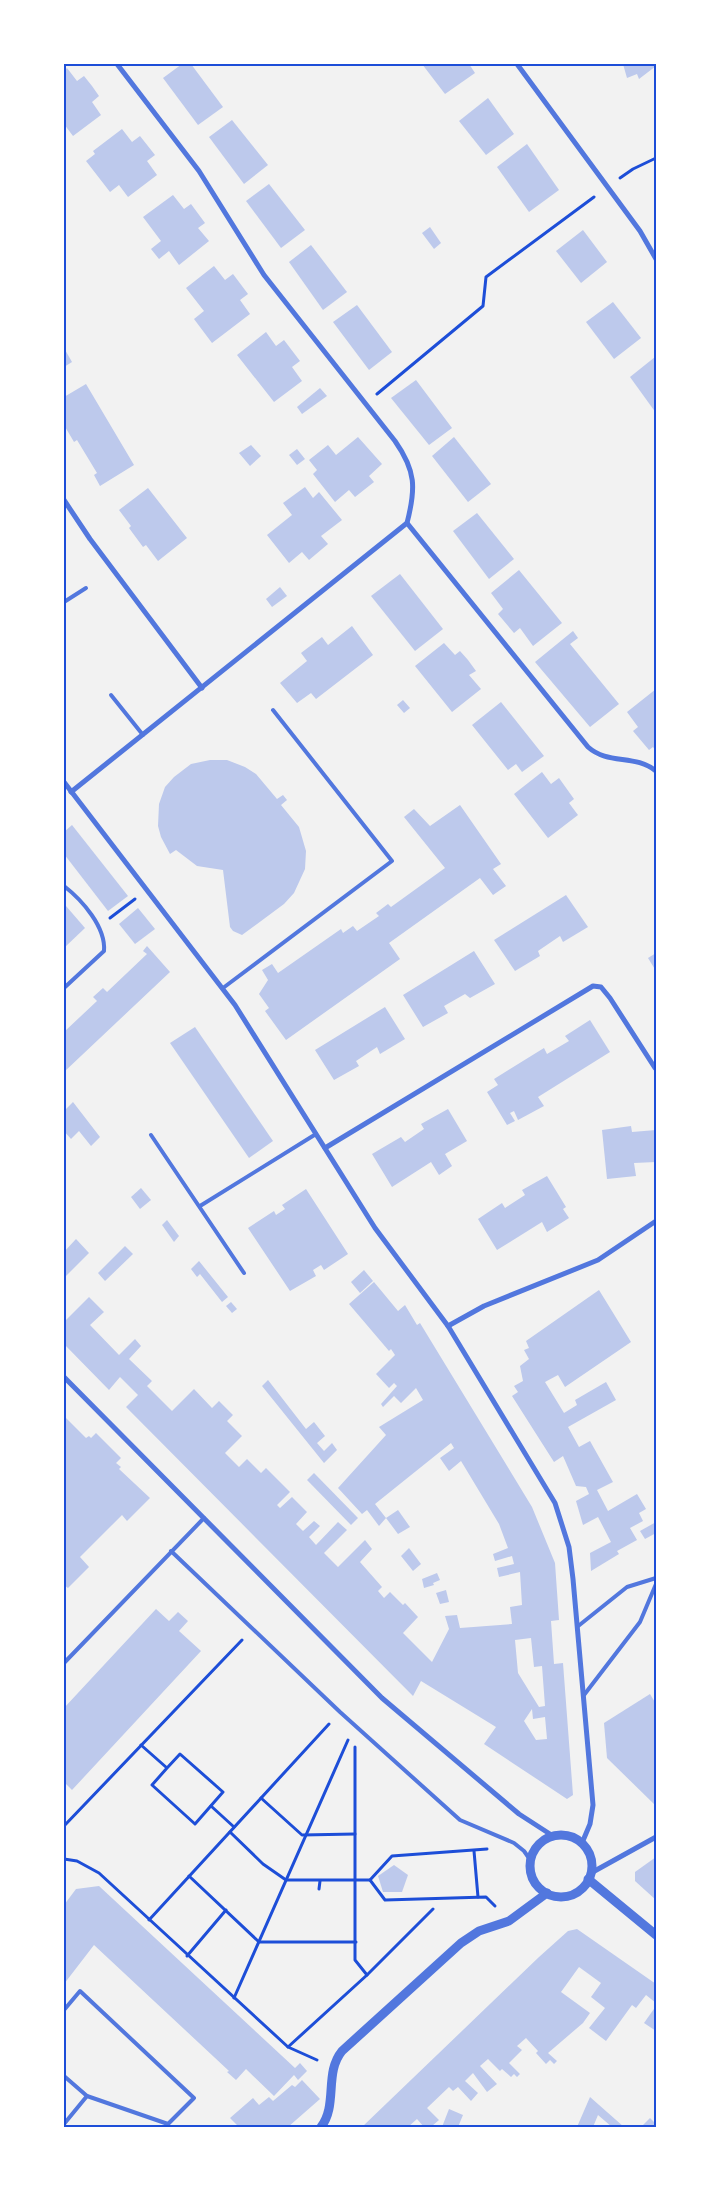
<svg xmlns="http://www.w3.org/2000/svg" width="720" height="2191" font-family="'DejaVu Sans',sans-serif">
<rect width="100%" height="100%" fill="#f2f2f2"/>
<g fill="#bdc9ec" fill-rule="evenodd">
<polygon points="182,64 191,64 223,107 198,125 163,78"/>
<polygon points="422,64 469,64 475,73 445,94"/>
<polygon points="623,64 656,64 656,66 639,79 637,74 627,78"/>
<polygon points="67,68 77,81 84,76 92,86 99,96 92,102 101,115 73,136 64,124 64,71"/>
<polygon points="488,98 514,134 486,155 459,121"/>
<polygon points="232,120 268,165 244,184 209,137"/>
<polygon points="122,129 132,142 140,136 155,155 147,161 157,175 128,197 119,185 110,192 86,161 95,154 93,151"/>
<polygon points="527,144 559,190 529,212 497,167"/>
<polygon points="269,184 305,230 281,248 246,201"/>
<polygon points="173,195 184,209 191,204 205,223 198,228 209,241 179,265 169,251 159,259 151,249 161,241 143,217"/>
<polygon points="430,227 441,243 434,249 422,233"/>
<polygon points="583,230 607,262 581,283 556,251"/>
<polygon points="311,245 347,292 323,310 289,262"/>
<polygon points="214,266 225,280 233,274 248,294 240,300 250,314 212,343 194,319 204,311 186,288"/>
<polygon points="613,302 641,338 614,359 586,322"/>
<polygon points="357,305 392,352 369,370 333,322"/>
<polygon points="266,332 276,346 284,340 300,361 292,367 302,381 274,402 237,355"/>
<polygon points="64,348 72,362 64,367"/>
<polygon points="655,357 656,360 656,413 630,377"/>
<polygon points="416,380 452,428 429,445 391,398"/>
<polygon points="86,384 134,465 100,486 94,475 97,473 77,440 74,442 64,425 64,397"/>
<polygon points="320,388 327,396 302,414 297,407"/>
<polygon points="358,437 382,464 369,476 374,482 355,497 349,490 335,502 313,474 317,470 309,460 328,445 336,455"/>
<polygon points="454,437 491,484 468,502 432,456"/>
<polygon points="251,445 261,456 250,466 239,453"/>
<polygon points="297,449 305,459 297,465 289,455"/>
<polygon points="305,487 313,498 319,492 342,520 321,536 328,544 309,560 302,552 289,563 267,535 292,515 283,503"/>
<polygon points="148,488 187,538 158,561 146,545 143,547 129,528 131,526 119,510"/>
<polygon points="477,513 514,559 489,579 453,531"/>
<polygon points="519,570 562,623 533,646 520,628 514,633 498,614 503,609 491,593"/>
<polygon points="400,574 443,629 415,651 371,596"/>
<polygon points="280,587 287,596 272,607 266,599"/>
<polygon points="352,626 373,655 316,699 311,693 297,703 280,683 307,661 301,653 322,637 328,645"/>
<polygon points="573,631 578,638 570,644 619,704 590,727 535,662"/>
<polygon points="444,643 455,655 460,651 468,660 476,671 469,675 481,689 452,712 415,666"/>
<polygon points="656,689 656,751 653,747 649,750 633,731 638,727 627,712"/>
<polygon points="403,700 410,708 404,713 397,705"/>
<polygon points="501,702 544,756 522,772 516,764 508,770 472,725"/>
<polygon points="210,760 227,760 245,767 256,774 277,799 283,795 287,800 281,805 299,827 306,851 305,869 294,893 284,904 242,935 233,931 230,927 223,870 197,866 176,850 170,854 161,837 158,826 159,804 165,787 174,777 191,764"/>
<polygon points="542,772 551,784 559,778 574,799 569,803 578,815 548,838 514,794"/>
<polygon points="460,805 501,864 493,869 506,886 493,895 480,878 389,943 400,959 286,1040 265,1011 269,1008 259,994 268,980 262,970 272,964 278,973 341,929 343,933 353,926 357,931 379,916 376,913 388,904 391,907 445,868 404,817 414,809 430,826"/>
<polygon points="72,825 128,896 108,911 64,854 64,832"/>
<polygon points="566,895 588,927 563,942 560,936 538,951 540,956 515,971 494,940"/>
<polygon points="66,906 85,928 64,948 64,908"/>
<polygon points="138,908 155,929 135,944 119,924"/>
<polygon points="147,946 170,972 64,1072 64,1032 97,1001 93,997 103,988 107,992 147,954 143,951"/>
<polygon points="474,951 495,984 470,998 465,994 444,1006 448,1013 423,1027 403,995"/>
<polygon points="656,953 656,971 648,958"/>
<polygon points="385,1007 405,1039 380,1054 377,1047 356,1061 359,1066 334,1080 315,1050"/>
<polygon points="590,1020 610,1052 538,1097 544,1106 518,1120 514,1111 510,1113 515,1121 507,1125 487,1092 498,1085 494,1079 544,1048 547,1054 569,1041 565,1036"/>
<polygon points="195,1027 273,1141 249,1158 170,1043"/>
<polygon points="73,1102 100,1137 91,1146 79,1131 71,1139 64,1131 64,1111"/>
<polygon points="448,1109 467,1141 445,1154 452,1166 439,1175 431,1162 392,1187 372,1154 401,1137 405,1142 424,1129 421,1124"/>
<polygon points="631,1126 632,1132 656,1130 656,1162 634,1163 636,1176 607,1179 602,1130"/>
<polygon points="547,1176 566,1207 563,1209 569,1218 547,1232 542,1222 497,1250 478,1219 502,1203 505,1208 525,1195 522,1190"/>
<polygon points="141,1188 151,1200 140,1209 131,1197"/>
<polygon points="306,1189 348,1254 324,1270 321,1265 313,1270 316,1276 290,1291 248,1228 274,1211 276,1215 285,1209 282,1205"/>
<polygon points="167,1220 179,1236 174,1242 162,1225"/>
<polygon points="76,1239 89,1253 64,1278 64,1252"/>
<polygon points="125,1246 133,1254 105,1281 98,1273"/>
<polygon points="199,1261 228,1297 222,1302 200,1274 197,1277 191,1269"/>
<polygon points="364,1270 373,1281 360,1293 351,1282"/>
<path d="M374,1282l24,29 7,-6 12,20 3,-2 112,184 23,56 4,57 -8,1 3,43 9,-1 10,132 -6,4 -83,-55 12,-17 -75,-46 -8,15 -287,-289 12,-12 -18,-18 -11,13 -45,-46v-22l25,-25 15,15 -14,13 29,30 16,-16 6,7 -12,13 23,22 -5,5 25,25 22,-22 18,19 7,-7 14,14 -6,6 15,15 -17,17 14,14 8,-8 14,14 5,-5 24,24 -13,13 3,3 12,-11 15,15 -11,12 7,7 11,-10 6,5 -11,11 7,8 22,-23 9,8 -23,23 14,14 27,-27 7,9 -12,13 22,25 -4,4 6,7 6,-6 13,13 2,-2 13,14 -15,16 29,29 17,-33 -4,-13 12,-1 3,13 52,-4 -2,-17 12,-2 -2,-33 -21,5 -2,-9 17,-4 -2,-8 -17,5 -2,-7 15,-6 -9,-24 -38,-63 -12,10 -9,-13 14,-10 -3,-5 -76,61 11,14 -7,8 -12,-16 -5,4 -24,-26 48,-53 -7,-8 44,-27 -7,-12 -15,15 -7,-7 -11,11 -2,-3 16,-18 -3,-3 -5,5 -13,-14 19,-19 -4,-6 -2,2 -40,-47zM531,1638l3,29 8,-1 3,40 -6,1 -21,-34 -3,-33zM532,1709l1,10 12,-2 2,22 -11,1 -12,-19z"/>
<polygon points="599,1290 631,1342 565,1387 558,1375 545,1382 564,1413 577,1405 575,1400 606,1382 616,1400 568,1427 579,1447 590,1441 613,1482 597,1490 608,1511 637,1494 646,1509 639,1513 643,1521 630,1528 637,1540 617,1551 619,1554 591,1571 590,1553 611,1542 598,1517 583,1525 576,1501 589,1494 586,1487 576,1486 563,1456 554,1462 512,1396 518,1392 514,1386 523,1381 520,1366 529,1359 524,1350 529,1348 526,1341"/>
<polygon points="231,1302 237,1309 232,1313 226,1306"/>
<polygon points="268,1380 306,1429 314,1422 325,1436 317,1443 324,1451 332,1443 337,1450 324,1463 262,1386"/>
<polygon points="64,1416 86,1438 89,1436 91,1438 96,1433 121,1458 116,1463 121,1467 119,1469 150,1498 127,1521 122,1515 80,1557 89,1567 68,1588 64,1585"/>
<polygon points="314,1473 358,1518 351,1525 307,1480"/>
<polygon points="398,1510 410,1527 398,1534 386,1518"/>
<polygon points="656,1522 656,1533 645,1539 640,1531"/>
<polygon points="409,1548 421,1564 413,1571 401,1556"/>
<polygon points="437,1573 440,1580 433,1583 434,1585 424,1588 422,1579"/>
<polygon points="446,1590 449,1602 440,1604 436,1593"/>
<polygon points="156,1609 169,1621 178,1612 188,1621 179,1631 201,1651 72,1790 64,1782 64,1708"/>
<polygon points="650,1694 656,1704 656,1806 607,1758 604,1723"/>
<polygon points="656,1857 656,1900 635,1881 635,1872"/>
<polygon points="394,1865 408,1875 402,1892 383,1892 378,1876"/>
<polygon points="99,1886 295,2068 300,2063 307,2071 298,2080 294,2075 274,2096 246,2069 236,2080 227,2072 229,2071 94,1945 64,1984 64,1905 76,1889"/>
<polygon points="577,1929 656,1984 656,2003 646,1995 636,2008 632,2005 606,2041 589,2028 605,2008 591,1997 601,1983 579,1967 561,1992 590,2013 583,2023 548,2053 557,2061 554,2064 550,2060 546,2064 536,2053 538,2051 526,2038 517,2046 522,2050 509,2063 520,2074 517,2077 514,2074 511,2077 502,2069 500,2071 488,2059 480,2066 497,2084 487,2092 473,2073 465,2081 478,2093 471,2101 458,2087 453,2091 449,2087 427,2108 439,2120 432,2126 424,2127 417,2119 408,2127 362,2127 539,1957 568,1931"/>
<polygon points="656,2006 656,2031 644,2023"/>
<polygon points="302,2080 320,2099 288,2127 234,2127 237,2125 230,2118 253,2098 259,2105 269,2097 273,2101 292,2085 295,2087"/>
<polygon points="590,2097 624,2127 612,2127 598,2115 593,2127 577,2127"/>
<polygon points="449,2109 463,2115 458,2127 442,2127"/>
<polygon points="650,2118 656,2124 656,2127 643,2125"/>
</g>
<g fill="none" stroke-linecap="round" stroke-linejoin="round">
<g stroke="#1d4ed8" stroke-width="3">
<polyline points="620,178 633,169 656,158"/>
<polyline points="377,394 483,306 486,277 594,197"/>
<polyline points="110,918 135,899"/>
<polyline points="141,1745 167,1768 180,1754 223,1792 195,1824 152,1785 167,1768"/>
<polyline points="355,1747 355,1960 367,1975"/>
<polyline points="261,1798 302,1835 355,1834"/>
<polyline points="211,1806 234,1827"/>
<polyline points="64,1826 242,1640"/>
<polyline points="230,1832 263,1864 286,1880 370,1880 392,1856 487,1849"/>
<polyline points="474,1851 478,1897"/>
<polyline points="64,1859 77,1861 99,1873 288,2047 317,2060"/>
<polyline points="189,1876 259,1942 356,1942"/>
<polyline points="370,1880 385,1900 486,1897 495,1906"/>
<polyline points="319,1889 320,1881"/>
<polyline points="149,1920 329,1724"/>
<polyline points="187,1956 226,1910"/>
<polyline points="234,1998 348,1740"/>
<polyline points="288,2047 367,1975 433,1909"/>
</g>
<g stroke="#5277de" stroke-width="4">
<polyline points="64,602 86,588"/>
<polyline points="111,695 143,735"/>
<path d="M64,886c18,14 42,41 40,65l-40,37"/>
<polyline points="223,988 392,861 273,710"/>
<polyline points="151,1135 244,1273"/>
<polyline points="200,1206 316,1134"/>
<polyline points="171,1551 340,1712 460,1820 514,1843 524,1851 531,1861"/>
<polyline points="577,1627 627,1587 656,1578"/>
<polyline points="64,1663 204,1518"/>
<polyline points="584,1695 640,1622 656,1584"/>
<polyline points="64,2010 80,1991 194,2098 168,2124 87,2096 64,2076"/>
<polyline points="64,2124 87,2096"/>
</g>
<g stroke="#5277de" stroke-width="5">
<polyline points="517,64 640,231 656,259"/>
<polyline points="64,500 90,539 202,688"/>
<path d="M407,523l181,224c20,18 47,7 68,24"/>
<polyline points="64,782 235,1005 375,1228 448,1326 555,1503 569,1547 573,1579 593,1805 590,1824 582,1843"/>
<path d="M71,792l336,-269c9,-35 9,-52 -12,-82l-131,-166 -65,-104 -82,-107"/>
<polyline points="325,1148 593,986 601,987 610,998 655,1068"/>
<polyline points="448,1326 484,1306 598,1260 656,1221"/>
<polyline points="64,1377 382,1698 519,1814 553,1836"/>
<polyline points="591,1873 656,1837"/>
</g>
<g stroke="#5277de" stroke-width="9">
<circle cx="561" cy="1866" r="31"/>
<polyline points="588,1879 656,1935"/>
<path d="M321,2127c17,-22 3,-54 21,-76l119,-108 18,-12 30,-10 38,-28"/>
</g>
</g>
<rect width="720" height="2191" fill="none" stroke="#ffffff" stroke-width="130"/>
<rect x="65" y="65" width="590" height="2061" fill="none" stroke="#1d4ed8" stroke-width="2"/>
</svg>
